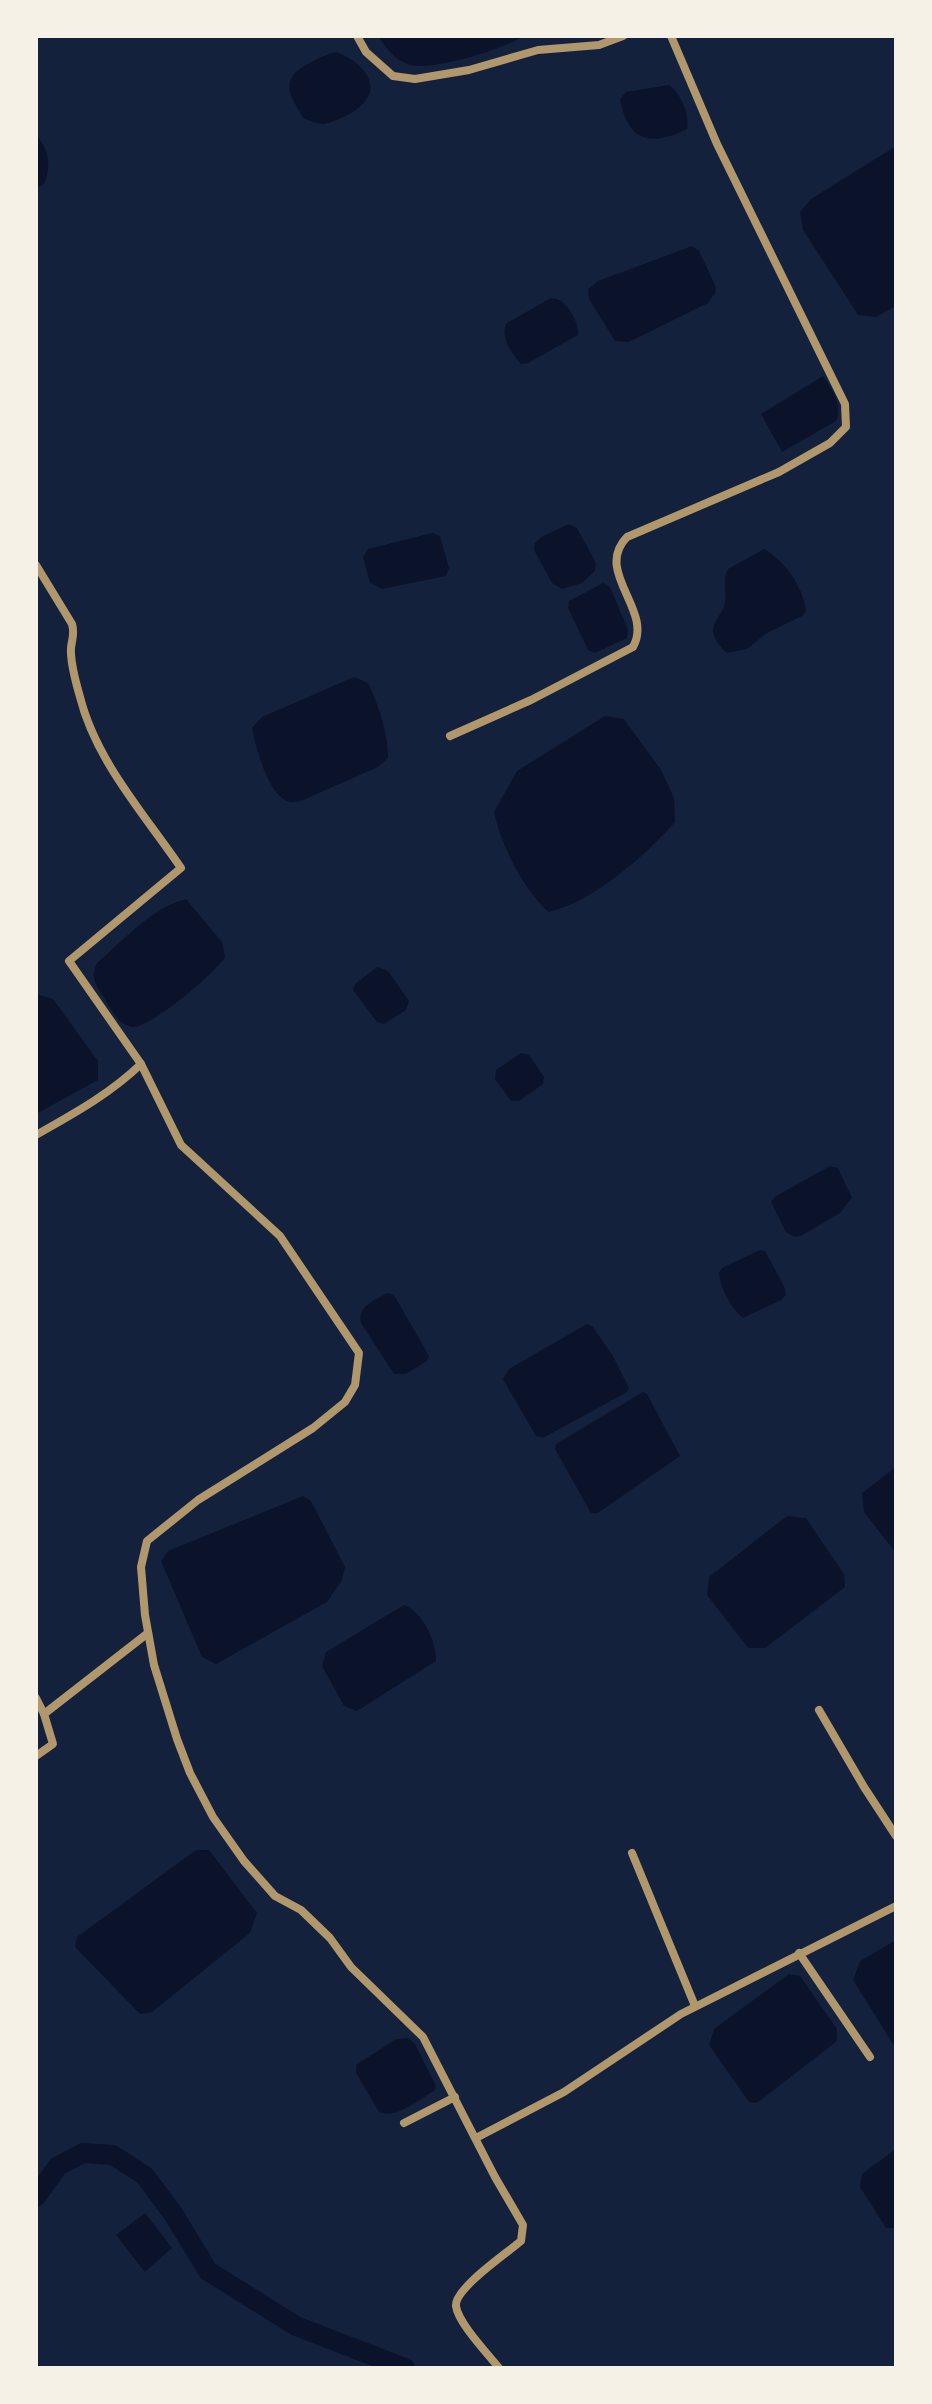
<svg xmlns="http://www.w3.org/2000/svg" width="932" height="2404" font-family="'Exo 2',sans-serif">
<rect width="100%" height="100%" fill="#14213d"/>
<g fill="#0b132b">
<path d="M378,36h146c-20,13 -92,35 -114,29 -16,-5 -23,-16 -32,-29z"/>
<path d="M337,52c29,12 50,38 16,60 -9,5 -21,11 -30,12 -6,0 -14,-4 -19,-5 -13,-22 -26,-39 2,-54 11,-6 19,-11 31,-13z"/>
<path d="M669,85c12,9 21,29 18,44 -37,18 -59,13 -67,-30l6,-7z"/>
<path d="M36,136c14,12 15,33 8,48l-8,5z"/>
<polygon points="896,146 896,306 876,317 858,315 803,230 800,212 811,199"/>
<polygon points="692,246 699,251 716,287 715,293 708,303 629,342 615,341 589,299 588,289 598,281"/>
<path d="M551,298c15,0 28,23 27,37l-50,28 -7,1c-9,-10 -22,-28 -14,-41z"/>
<path d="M823,376c9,12 20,30 13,45l-54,31 -21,-38z"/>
<polygon points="569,524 577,528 596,563 595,571 582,583 562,589 552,583 534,550 535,543 541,537"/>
<polygon points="432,533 440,536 449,568 446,576 382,589 370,583 363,557 368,549"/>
<path d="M764,549c21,12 38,36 42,61l-2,5 -37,18 -20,16 -20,4c-6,-5 -8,-8 -12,-15 -7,-16 8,-21 10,-36 2,-12 -3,-22 3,-33z"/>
<polygon points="603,583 610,587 628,630 627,638 595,653 588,650 568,608 569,601"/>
<path d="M354,677l14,6c11,23 20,50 20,75l-10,9 -75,33c-5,1 -9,3 -13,2 -21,-4 -35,-56 -38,-74l10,-11z"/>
<path d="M605,716l19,3 37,51 13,28 1,24c-30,34 -82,80 -127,90 -26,-26 -46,-64 -54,-100l23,-41z"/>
<path d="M186,899l36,43 3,15c-9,16 -76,72 -93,70 -14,-2 -22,-20 -29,-31 -8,-12 -13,-19 -6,-33 26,-22 55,-56 89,-64z"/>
<polygon points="377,967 388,971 409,1001 406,1010 384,1024 377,1022 353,990 355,984"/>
<polygon points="36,994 53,999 98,1061 98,1080 36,1114"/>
<polygon points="521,1053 529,1055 544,1077 543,1084 519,1101 511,1101 495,1079 496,1070"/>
<polygon points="830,1166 838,1168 852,1198 840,1213 801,1236 794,1237 786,1232 771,1202 776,1196"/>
<path d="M760,1250l5,1 19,35 2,9 -5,5 -38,18c-12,-9 -23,-31 -24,-45l3,-5z"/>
<path d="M387,1293l7,2 35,61 -2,5 -21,13h-12l-33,-51c-4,-17 13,-22 26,-30z"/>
<polygon points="587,1324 592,1326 613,1356 629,1388 627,1392 543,1438 536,1436 503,1379 509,1369"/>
<polygon points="643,1392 647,1394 680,1456 598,1513 591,1513 555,1449 556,1444"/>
<polygon points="896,1467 896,1553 864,1512 862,1493"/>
<polygon points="303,1496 311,1501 345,1567 342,1580 327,1602 216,1664 202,1657 161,1561 168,1551"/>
<polygon points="787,1516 806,1518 844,1574 845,1587 765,1648 748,1648 707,1595 709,1577"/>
<path d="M404,1605c19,7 32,36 32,56l-79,50 -13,-5 -22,-40 4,-14z"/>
<polygon points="196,1850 209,1850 257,1913 250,1933 152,2012 140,2014 75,1947 77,1937"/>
<polygon points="896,1940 896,2049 853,1980 860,1961"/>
<polygon points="789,1974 800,1976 837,2029 837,2041 757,2103 749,2102 709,2045 714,2029"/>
<path d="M408,2038l7,6 21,42 -2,5c-15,8 -38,29 -55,21l-23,-39v-8l40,-26z"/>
<polygon points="896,2149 896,2228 886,2228 860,2187 862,2174"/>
<polygon points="145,2213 172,2248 145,2272 116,2235"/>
</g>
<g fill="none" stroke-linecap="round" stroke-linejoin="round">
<polyline stroke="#0b132b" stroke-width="20" points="36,2197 58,2166 83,2153 113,2155 145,2176 174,2215 208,2271 296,2326 405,2368"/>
<g stroke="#b1986c" stroke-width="8">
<polyline points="357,36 366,52 393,76 415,79 469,70 538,50 599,45 623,36"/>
<path d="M36,565l36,59c3,10 0,14 -1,24 -1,15 5,35 9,49 16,64 65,118 101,171l-112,93 72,103c-31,30 -68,50 -105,71"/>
<path d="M450,736l81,-36 102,-53c21,-37 -40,-75 -6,-110l152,-65 51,-29 16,-16 -1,-23 -128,-260 -46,-108"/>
<path d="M141,1064l40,81 99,91 79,117 -4,32 -10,17 -32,26 -115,72 -51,41 -6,26 4,48 9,50 23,74 13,34 23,44 31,44 31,35 26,14 29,28 21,29 72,70 72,140 28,48 -2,16c-14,12 -67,48 -65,65 2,17 32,48 43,62"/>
<polyline points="36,1698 44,1714"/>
<polyline points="819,1710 864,1787 896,1836"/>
<polyline points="36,1756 53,1744 44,1714 148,1633"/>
<polyline points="632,1853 695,2006"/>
<polyline points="799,1953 870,2057"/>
<polyline points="404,2123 455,2097"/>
<polyline points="476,2138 564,2092 681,2014 896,1906"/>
</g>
</g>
<rect width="932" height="2404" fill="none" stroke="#f6f1e7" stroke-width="76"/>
</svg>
